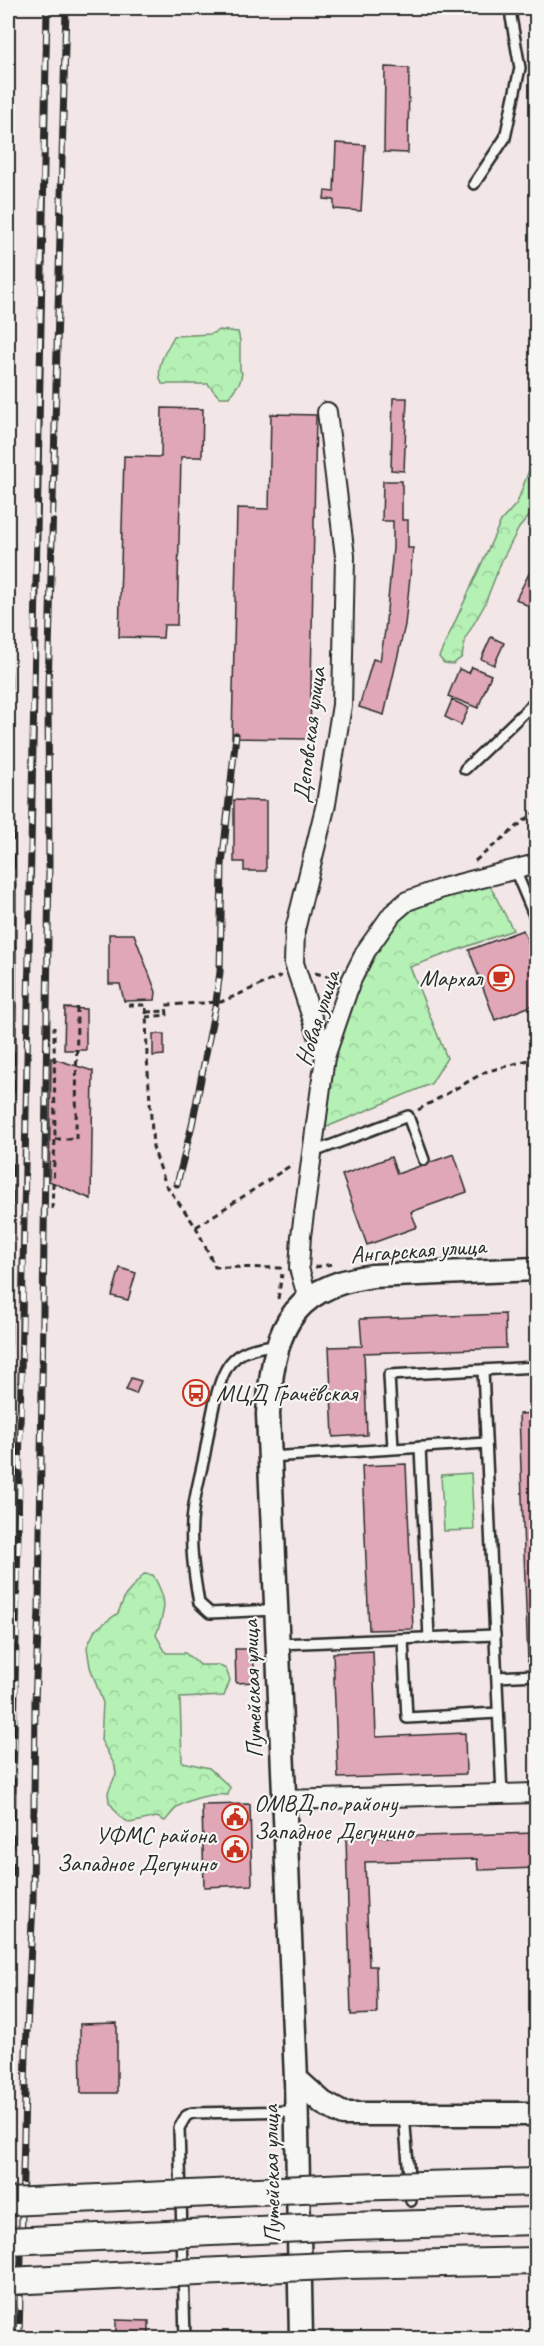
<svg xmlns="http://www.w3.org/2000/svg" width="544" height="2346" font-family="Caveat,sans-serif">
<defs>
<pattern id="forest-crowns" width="20" height="18" patternUnits="userSpaceOnUse" patternTransform="scale(1.5)"><rect width="20" height="18" fill="#b5f0b5"/><path d="M2 6a3 3 0 1 1 6 0M12 15a3 3 0 1 1 6 0" fill="none" stroke="#9cce9c"/></pattern>
</defs>
<rect width="100%" height="100%" fill="#f2e6e6"/>
<filter id="ink" filterUnits="userSpaceOnUse"><feTurbulence type="fractalNoise" baseFrequency=".0167" numOctaves="2"/><feDisplacementMap in="SourceGraphic" scale="12" xChannelSelector="R" yChannelSelector="G"/><feConvolveMatrix kernelMatrix="1 2 1 2 8 2 1 2 1" color-interpolation-filters="sRGB"/></filter>
<g filter="url(#ink)">
<g fill="url(#forest-crowns)" stroke="#708e70" stroke-width="1.5">
<path d="M219,330l19,2 2,9v29l2,3 -2,9 -11,15h-10l-11,-13h-46c-8,-17 4,-33 12,-48l37,-2z"/>
<polygon points="536,451 536,508 519,528 502,560 484,606 465,639 462,657 453,664 444,663 439,657 501,521 517,503"/>
<path d="M487,880l26,50 -103,37 37,91 -16,26 -107,44c8,-69 27,-177 85,-221 11,-9 61,-21 78,-27z"/>
<path d="M144,1574l9,1c15,26 13,33 3,60l10,18h19l15,12h18l8,4 4,11 -6,16 -44,2 2,64 27,6 21,19 -2,8c-15,-2 -36,3 -49,11 -5,3 -10,11 -14,15l-8,-4 -27,6 -9,-5 -12,-16 -1,-10 8,-18 -1,-8 -14,-26 2,-37 -13,-36 -3,-20 8,-17 23,-17 7,-17z"/>
</g>
<polygon fill="#b5f0b5" stroke="#708e70" stroke-width="1.5" points="471,1473 474,1530 444,1531 441,1475"/>
<g fill="#e0a7b7" stroke="#2b2b2b" stroke-width="1.5">
<polygon points="385,67 409,68 408,153 384,152"/>
<polygon points="336,143 365,145 361,211 334,209 334,200 324,199 325,191 334,192"/>
<polygon points="393,398 407,398 404,471 391,470"/>
<polygon points="162,408 203,409 202,457 181,457 177,625 164,625 163,638 119,637 124,456 161,457"/>
<polygon points="271,414 316,415 310,739 232,738 237,508 269,509"/>
<polygon points="383,481 402,481 402,520 408,520 408,548 413,548 405,625 384,715 359,707 373,659 380,661 385,631 393,548 393,521 382,521"/>
<polygon points="536,560 536,611 516,599"/>
<polygon points="491,637 504,643 494,665 481,659"/>
<polygon points="472,667 491,675 478,708 448,696 459,669 469,673"/>
<polygon points="452,700 469,708 461,725 445,717"/>
<polygon points="234,800 266,801 266,871 244,871 244,862 234,862"/>
<polygon points="523,930 530,947 536,944 536,1004 495,1020 469,950"/>
<polygon points="109,934 134,934 156,992 155,1000 124,1001 120,984 109,984"/>
<polygon points="65,1008 86,1009 86,1050 64,1050"/>
<polygon points="153,1034 164,1034 164,1055 153,1056"/>
<polygon points="51,1058 93,1071 91,1199 49,1181"/>
<polygon points="454,1154 467,1192 411,1212 417,1227 367,1245 342,1175 391,1157 397,1174"/>
<polygon points="120,1268 136,1273 128,1300 112,1296"/>
<polygon points="505,1314 506,1348 364,1353 367,1435 333,1437 329,1347 362,1346 360,1319"/>
<polygon points="131,1378 141,1381 136,1394 126,1390"/>
<polygon points="536,1413 536,1662 528,1662 519,1414"/>
<polygon points="406,1464 413,1629 369,1630 362,1466"/>
<polygon points="235,1649 253,1649 255,1682 236,1683"/>
<polygon points="373,1651 376,1737 465,1733 466,1774 338,1778 333,1653"/>
<polygon points="250,1804 252,1885 204,1887 202,1805"/>
<polygon points="536,1833 536,1868 478,1870 477,1859 365,1862 369,1966 376,1966 377,2014 351,2015 346,1838"/>
<polygon points="117,2023 117,2093 81,2093 80,2024"/>
<polygon points="116,2320 149,2321 149,2338 116,2338"/>
</g>
<g fill="none" stroke-linecap="round" stroke-linejoin="round">
<defs>
<g id="service">
<polyline points="474,184 505,138 520,68 511,17 512,8"/>
<polyline points="465,769 536,701"/>
<polyline points="515,870 536,920"/>
<polyline points="311,1153 408,1116 424,1160"/>
<polyline points="483,1370 502,1795"/>
<polyline points="420,1447 429,1638"/>
<polyline points="393,1448 389,1375 536,1367"/>
<polyline points="270,1457 486,1443"/>
<path d="M275,1610l-65,3 -11,-10c-5,-29 -10,-61 -6,-91 2,-18 7,-36 11,-54 5,-24 11,-78 27,-96 10,-12 31,-16 46,-17"/>
<polyline points="403,1639 407,1718 498,1713"/>
<polyline points="279,1644 495,1635"/>
<polyline points="497,1677 536,1675"/>
<polyline points="404,2114 411,2201"/>
<polyline points="185,2338 179,2128 186,2116 192,2113 296,2111"/>
</g>
<g id="minor">
<polyline points="325,1057 294,963 295,930 326,804 342,705 345,556 327,412"/>
<polyline points="308,1299 299,1268 301,1236 325,1057 351,981 366,951 392,914 407,901 443,888 536,864"/>
<polyline points="284,1800 536,1793"/>
</g>
<g id="tertiary">
<polyline points="296,2079 323,2103 343,2114 536,2114"/>
<path d="M301,2338l-5,-259 -28,-665c5,-78 17,-126 104,-138l164,-7"/>
</g>
</defs>
<use href="#service" stroke="#2b2b2b" stroke-width="14"/>
<use href="#minor" stroke="#2b2b2b" stroke-width="22"/>
<use href="#tertiary" stroke="#2b2b2b" stroke-width="27"/>
<g stroke="#2b2b2b" stroke-width="3" stroke-dasharray="6 4.5" stroke-linecap="butt">
<polyline points="475,861 536,811"/>
<polyline points="315,973 335,978"/>
<polyline points="128,1005 146,1005 147,1057 153,1147 166,1185 196,1227 215,1267 282,1268"/>
<polyline points="146,1012 167,1011"/>
<polyline points="146,1017 167,1015 166,1005 221,1002 281,976"/>
<polyline points="418,1110 485,1072 536,1058"/>
<polyline points="55,1139 76,1139 77,1004"/>
<polyline points="52,1209 55,1139 54,1027"/>
<polyline points="196,1227 293,1164"/>
<polyline points="315,1267 332,1264"/>
<polyline points="278,1299 282,1274"/>
</g>
<use href="#service" stroke="#f6f6f2" stroke-width="9"/>
<use href="#minor" stroke="#f6f6f2" stroke-width="18"/>
<use href="#tertiary" stroke="#f6f6f2" stroke-width="22"/>
<defs>
<g id="rail">
<path d="M8,673c9,223 5,447 0,671"/>
<polyline points="177,1184 192,1125 216,1002 220,972 222,865 236,735"/>
<path d="M8,2058c16,-683 23,-1367 39,-2050"/>
<polyline points="19,2338 26,2052 33,1901 35,1702 39,1609 49,865 48,690 66,8"/>
</g>
</defs>
<use href="#rail" stroke="#2b2b2b" stroke-width="7"/>
<use href="#rail" stroke="#f6f6f2" stroke-width="4.5" stroke-dasharray="14" stroke-linecap="butt"/>
<defs>
<g id="secondary-bridge">
<polyline points="8,2202 347,2187 536,2182"/>
<polyline points="8,2241 349,2226 536,2221"/>
<polyline points="8,2281 348,2265 536,2261"/>
</g>
</defs>
<use href="#secondary-bridge" stroke="#2b2b2b" stroke-width="30" stroke-linecap="butt"/>
<use href="#secondary-bridge" stroke="#f6f6f2" stroke-width="26"/>
</g>
</g>
<defs>
<symbol id="cafe-ring" viewBox="-11 -11 22 22"><circle r="9.5" fill="#f6f6f2" stroke="#c8321e" stroke-width="1.5"/><path d="M-5.5-4.5H6V0H3Q3 3.5 0 3.5H-2.5Q-5.5 3.5-5.5 0ZM3-3.2v2h1.7v-2ZM-6 4.5H4V6H-6Z" fill="#c8321e"/></symbol>
<symbol id="bus-ring" viewBox="-11 -11 22 22"><circle r="9.5" fill="#f6f6f2" stroke="#c8321e" stroke-width="1.5"/><path d="M-5-6H5V4H4V6H2V4H-2V6H-4V4H-5ZM-3.5-4V0h7V-4ZM-3.5 1.2v1.5H-2V1.2ZM2 1.2v1.5H3.5V1.2Z" fill="#c8321e"/></symbol>
<symbol id="civic-ring" viewBox="-11 -11 22 22"><circle r="9.5" fill="#f6f6f2" stroke="#c8321e" stroke-width="1.5"/><path d="M-.6-6.5H3V-4.5H.6V-3L4-1V1h2V6H-6V1h2V-1L-.6-3ZM-1.2 2.5V6h2.4V2.5Z" fill="#c8321e"/></symbol>
</defs>
<g fill-rule="evenodd">
<use href="#cafe-ring" x="486" y="963" width="30" height="30"/>
<use href="#bus-ring" x="181" y="1378" width="30" height="30"/>
<use href="#civic-ring" x="220" y="1802" width="30" height="30"/>
<use href="#civic-ring" x="220" y="1834" width="30" height="30"/>
</g>
<g text-anchor="middle" dominant-baseline="central" stroke-width="4.5" stroke-linejoin="round" paint-order="stroke">
<g font-size="24" fill="#2b2b2b" stroke="#f6f6f2">
<text transform="translate(309 735) rotate(-83)">Деповская улица</text>
<text transform="translate(317 1018) rotate(-72)">Новая улица</text>
<text transform="translate(418 1250) rotate(-4)">Ангарская улица</text>
<text transform="translate(252 1689) rotate(-92)">Путейская улица</text>
<text transform="translate(271 2174) rotate(-91)">Путейская улица</text>
</g>
<g font-size="24" fill="#2b2b2b" stroke="#f6f6f2" text-anchor="end">
<text x="482" y="978">Мархал</text>
<text x="216" y="1393" text-anchor="start">МЦД Грачёвская</text>
<text x="254" y="1803" text-anchor="start">ОМВД по району<tspan x="254" dy="28">Западное Дегунино</tspan></text>
<text x="216" y="1835">УФМС района<tspan x="216" dy="28">Западное Дегунино</tspan></text>
</g>
</g>
<rect width="544" height="2346" fill="none" stroke="#f6f6f2" stroke-width="30"/>
<rect x="15" y="15" width="514" height="2316" fill="none" stroke="#2b2b2b" stroke-width="2" filter="url(#ink)"/>
</svg>
